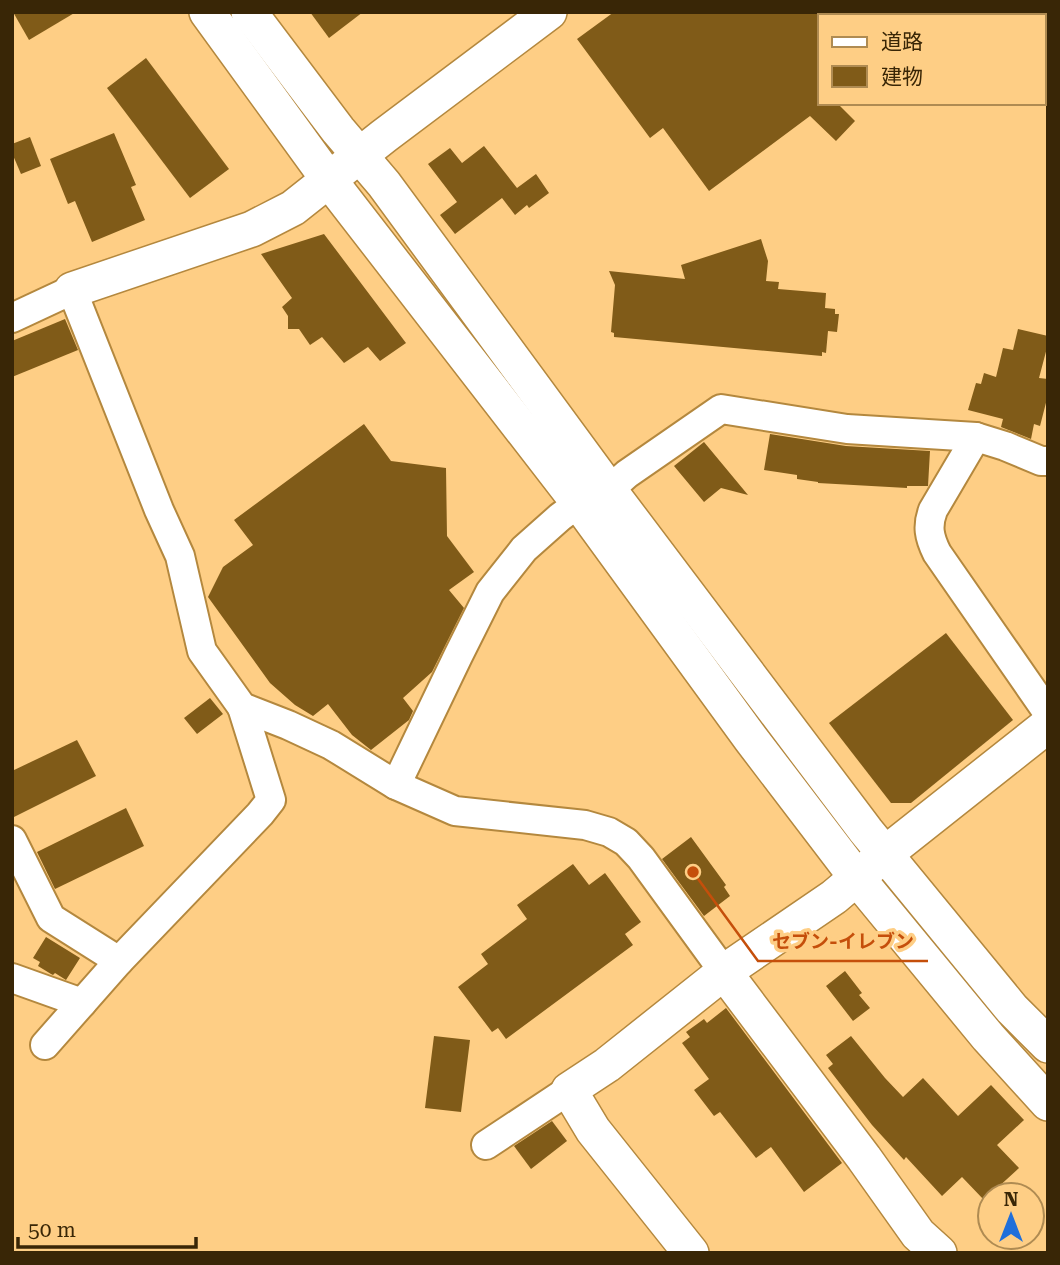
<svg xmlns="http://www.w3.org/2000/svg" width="1060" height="1265" font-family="'Roboto Serif','Noto Sans JP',serif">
<rect width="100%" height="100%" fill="#fece85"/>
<g fill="#805b18">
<polygon points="13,12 76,12 29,40"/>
<polygon points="310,12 363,12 329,38"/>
<polygon points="614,12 820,12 820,103 837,103 855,121 836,141 810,116 709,191 663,128 650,138 577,39"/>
<polygon points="146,58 229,169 190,198 107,88"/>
<polygon points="114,133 136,185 131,187 145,220 92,242 75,201 68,204 50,159"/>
<polygon points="30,137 41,166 21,174 12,153 12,144"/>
<polygon points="484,146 517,188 536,174 549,193 529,208 527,205 515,215 502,198 455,234 440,215 457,202 428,164 450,148 462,163"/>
<polygon points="324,234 406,343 380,361 368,347 344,363 322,337 310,345 299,329 288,329 288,316 282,307 292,298 261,254"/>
<polygon points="761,239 768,261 766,281 779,282 778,289 826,293 825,308 835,309 835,314 839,314 837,332 828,331 826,353 822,352 822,356 614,337 614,333 611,332 615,285 609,271 685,279 681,265"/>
<polygon points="65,319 78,350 12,377 12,341"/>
<polygon points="1018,329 1048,336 1048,344 1039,378 1048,379 1048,395 1040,426 1034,424 1031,439 1001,427 1003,419 968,410 976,383 981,384 984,373 996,377 1003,348 1013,350"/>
<polygon points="364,424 391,461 446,468 447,536 474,572 449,590 464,608 432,672 403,698 413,711 409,720 371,750 352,735 328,704 313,716 295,705 270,683 208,597 223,567 253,545 234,520"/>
<polygon points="770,434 846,446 930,451 928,486 907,486 907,488 818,483 818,482 797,479 797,475 764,470"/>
<polygon points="704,442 748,495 721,488 704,502 674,466"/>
<polygon points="946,633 1013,720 911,803 891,803 829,723"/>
<polygon points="210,698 223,714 197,734 184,718"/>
<polygon points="77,740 96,776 12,818 12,771"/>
<polygon points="126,808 144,846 55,889 37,852"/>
<polygon points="691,837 726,885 724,887 730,896 704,916 662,859"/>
<polygon points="573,864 589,885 605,873 641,922 625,934 633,945 506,1039 498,1028 492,1032 458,987 488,964 481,954 527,919 517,905"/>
<polygon points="46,937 80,958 66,980 55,973 53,975 51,974 38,966 40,962 33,958"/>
<polygon points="845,971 862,993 859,995 870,1008 853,1021 826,986"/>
<polygon points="726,1008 842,1163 804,1192 771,1147 756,1158 720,1112 714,1116 694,1090 709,1079 682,1043 690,1037 686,1032 704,1019 707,1023"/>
<polygon points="434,1036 470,1040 461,1112 425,1108"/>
<polygon points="851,1036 885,1078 903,1097 923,1078 958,1116 991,1085 1024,1120 997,1145 1019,1168 984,1200 962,1177 942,1196 906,1157 904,1160 872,1125 828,1068 833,1064 826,1055"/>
<polygon points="552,1121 567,1141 531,1169 514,1146"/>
</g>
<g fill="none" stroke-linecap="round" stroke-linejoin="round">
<defs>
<g id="minor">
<polyline points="12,318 72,290 159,510 180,556 202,651 242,707 288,725 331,745 396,785 455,811 585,825 609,832 626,842 641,858 724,972"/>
<path d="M976,437l-43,73c-6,16 -4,27 4,43l111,160"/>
<polyline points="609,490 627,474 721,409 847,429 976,437 1005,446 1041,461 1048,461"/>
<polyline points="396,785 458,656 490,592 524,549 560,517 579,503"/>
<polyline points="12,840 51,918 119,961"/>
<polyline points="12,978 82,1003"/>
<polyline points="45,1045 119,961 260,814 271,800 242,707"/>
<polyline points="486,1145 569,1090"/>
</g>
<g id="tertiary">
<polyline points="207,12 329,180 579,503 751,739 857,878 988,1037 1048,1103"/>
<polyline points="249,12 338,130 384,184 609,490 866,831 1012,1009 1048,1045"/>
<polyline points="72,290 252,229 293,208 384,136 549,12"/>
<polyline points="724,972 864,1158 918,1234 939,1253"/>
<polyline points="691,1253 593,1130 569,1090 607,1065 724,972 834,897 885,854 1048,725"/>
</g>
</defs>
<use href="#minor" stroke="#b4883e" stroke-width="32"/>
<use href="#tertiary" stroke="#b4883e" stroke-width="38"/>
<use href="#minor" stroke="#fff" stroke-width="28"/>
<use href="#tertiary" stroke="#fff" stroke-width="35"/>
</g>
<path fill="none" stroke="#c54f0b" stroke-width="2.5" d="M693 872L758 961H928"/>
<circle fill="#c54f0b" stroke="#fece85" stroke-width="2.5" cx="693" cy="872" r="7"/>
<g font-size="19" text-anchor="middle" font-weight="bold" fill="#c54f0b" stroke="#fece85" stroke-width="7" stroke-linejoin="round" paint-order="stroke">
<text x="843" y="948">セブン-イレブン</text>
</g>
<rect width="1060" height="1265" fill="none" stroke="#392606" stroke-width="28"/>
<rect x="818" y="14" width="228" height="91" fill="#fece85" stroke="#af8b52" stroke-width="2"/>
<rect x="832" y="37" width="35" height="10" fill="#ffffff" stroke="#af8b52" stroke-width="2"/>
<text x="881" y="49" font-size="21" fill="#392606">道路</text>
<rect x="832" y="66" width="35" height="21" fill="#805b18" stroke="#af8b52" stroke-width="2"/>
<text x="881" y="84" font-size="21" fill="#392606">建物</text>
<g transform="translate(1011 1216)"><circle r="33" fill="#fece85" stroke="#af8b52" stroke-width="2"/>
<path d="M0-5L12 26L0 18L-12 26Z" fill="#206fda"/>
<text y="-10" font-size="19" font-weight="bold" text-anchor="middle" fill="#392606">N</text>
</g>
<path d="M18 1237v10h178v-10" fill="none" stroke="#392606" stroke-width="3.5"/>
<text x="28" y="1237" font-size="21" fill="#392606" stroke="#fece85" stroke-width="5" paint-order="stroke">50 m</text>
</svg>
